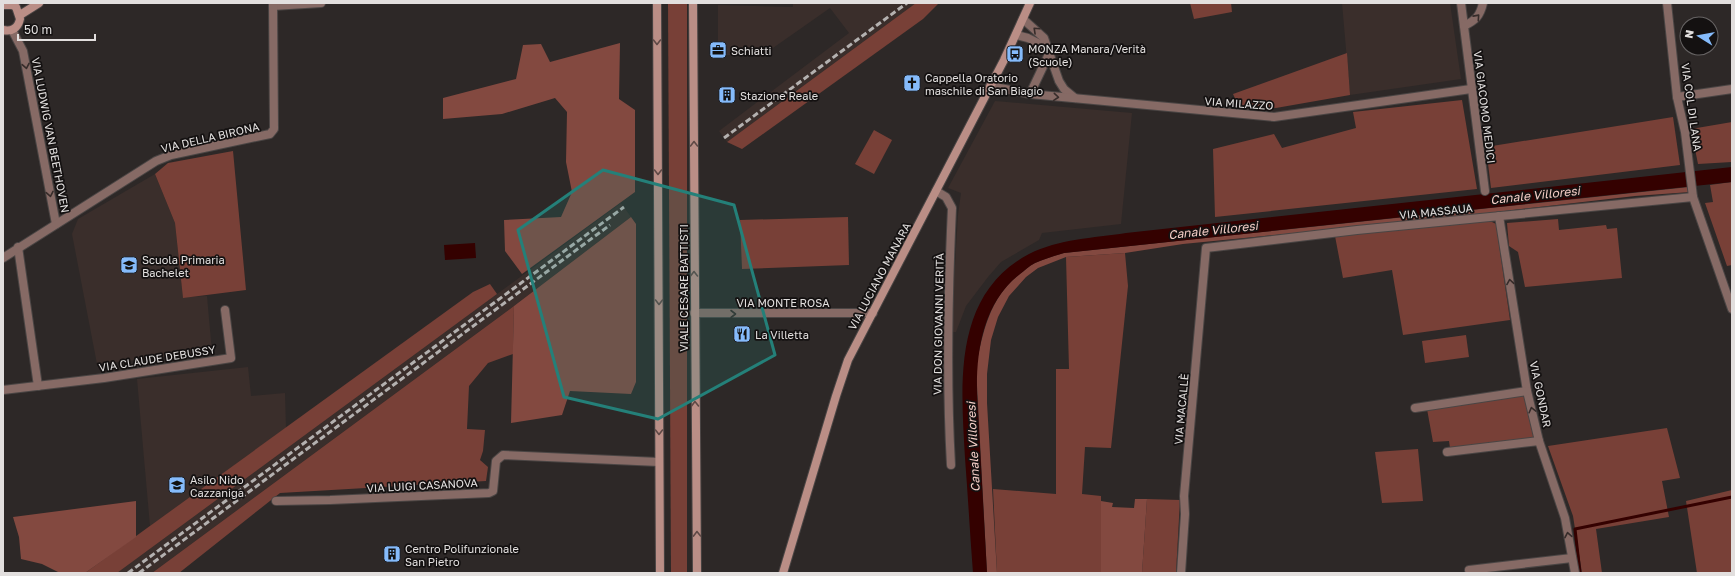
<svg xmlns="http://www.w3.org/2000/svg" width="1735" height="576" font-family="'Golos Text',sans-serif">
<rect width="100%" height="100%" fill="#2d2827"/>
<g fill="#3a2e2b">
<polygon points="793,3 916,3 727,142 719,131 849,33 830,8 763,55 718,55 718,5 793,7"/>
<polygon points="1342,3 1450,3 1461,79 1350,95"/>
<polygon points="995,101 1132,113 1121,224 1042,233 1039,240 1001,262 988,277 966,306 956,332 951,332 958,215 961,193 948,188"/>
<polygon points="155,174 175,223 183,297 207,296 212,352 97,364 72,234 78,219"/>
<polygon points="621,203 631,217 514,306 152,573 117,573"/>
<polygon points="248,367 251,396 285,393 286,428 150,526 137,379"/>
</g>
<g fill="#784037">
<polygon points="668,3 687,3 687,573 671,573"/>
<polygon points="916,3 939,3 923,19 742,149 727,142"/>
<polygon points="1190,3 1231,3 1232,12 1194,19"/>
<polygon points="1347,53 1350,95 1276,108 1238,105 1233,94"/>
<polygon points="1462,100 1477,189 1215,217 1213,149 1274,134 1282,148 1356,128 1353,112"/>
<polygon points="1673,117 1680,165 1491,188 1486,147"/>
<polygon points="1732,122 1732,162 1698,164 1691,129"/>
<polygon points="874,130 892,140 874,174 855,164"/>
<polygon points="233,151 246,290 183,298 175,223 155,174 168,163"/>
<polygon points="1732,182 1732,265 1727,266 1705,203 1713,202 1710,185"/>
<polygon points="848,217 849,265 742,269 740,220"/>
<polygon points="1558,219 1559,230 1606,225 1607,229 1617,228 1622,278 1525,287 1518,252 1509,246 1507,223"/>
<polygon points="1488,220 1496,224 1510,320 1403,335 1392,270 1343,278 1335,236"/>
<polygon points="1125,253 1128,286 1111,448 1085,447 1082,494 1101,496 1101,573 997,573 993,489 1056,494 1056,369 1069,369 1066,257"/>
<polygon points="490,284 497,294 117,573 85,573 473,292"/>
<polygon points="514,306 513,354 488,363 469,386 467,429 485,430 483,451 480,460 488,467 486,481 280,493 179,573 152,573"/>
<polygon points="1466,335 1469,357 1425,363 1422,341"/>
<polygon points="1524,395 1534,439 1450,448 1449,441 1433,442 1427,409"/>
<polygon points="1667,428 1680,478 1662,481 1669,517 1596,529 1602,573 1582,573 1573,516 1548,446"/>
<polygon points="1418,449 1423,501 1382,503 1375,452"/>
<polygon points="1732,490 1732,573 1697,573 1686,501"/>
<polygon points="1147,499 1180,500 1176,573 1142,573"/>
</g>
<g fill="#834940">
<polygon points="620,43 619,99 635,110 635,192 522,274 505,251 504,220 561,217 572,192 566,162 567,112 555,98 502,114 443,119 443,98 516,79 523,45 541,44 550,62"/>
<path d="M1689,187l1,5 -55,4 -225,26 -227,22 -58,9 -59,4 -28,11 -12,9 -17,19 -11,21 -7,23 -4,34v29l10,170h-10l-11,-206c7,-36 14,-70 44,-93 4,-3 9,-8 15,-11 9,-4 19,-7 29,-10z"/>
<polygon points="631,217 636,224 636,382 631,394 570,391 562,415 511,423 514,306"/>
<polygon points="1135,499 1147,499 1142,573 1101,573 1101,501 1113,503 1112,507 1134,508"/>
<polygon points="136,501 136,537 85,573 60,573 42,564 21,559 19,537 13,517"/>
</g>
<g fill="#340100">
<path d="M1732,167v15l-668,71c-10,3 -20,6 -29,10 -6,3 -11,8 -15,11 -37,29 -44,77 -43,120l10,179h-14c-3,-38 -5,-77 -8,-115 -4,-73 -13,-163 64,-204 30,-15 64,-16 97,-21z"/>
<polygon points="475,243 476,258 445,260 444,245"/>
</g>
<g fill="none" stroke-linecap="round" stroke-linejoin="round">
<polyline stroke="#340100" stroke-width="3" points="1580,573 1575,529 1732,497"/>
<defs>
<g id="street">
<polyline points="1461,3 1485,191"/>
<polyline points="1667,3 1677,97 1685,132 1693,197 1732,309"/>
<polyline points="273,6 321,3"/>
<polyline points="1023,19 1044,38 1059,81 1064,89 1075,98"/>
<path d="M1464,26c12,-6 16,-10 19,-23"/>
<polyline points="12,30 23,51 56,224"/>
<polyline points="1016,35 1028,38 1046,47"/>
<polyline points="990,86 1030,94 1274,117 1471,89"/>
<polyline points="1030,94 1049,54"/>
<polyline points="1677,97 1732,89"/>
<path d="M936,191l10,6 6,11c-4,86 -6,171 -1,257"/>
<polyline points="1499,216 1527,391 1539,441 1565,518 1575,573"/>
<polyline points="18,247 38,386"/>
<polyline points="3,258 156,161 171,155 270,134 274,129 273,3"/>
<polyline points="694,313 873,313"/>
<polyline points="3,390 104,378 231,358 225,310"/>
<polyline points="1415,408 1527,391"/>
<polyline points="1447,452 1539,441"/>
<polyline points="276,501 330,500 489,493 493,491 496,461 503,455 659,462"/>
<polyline points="1469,570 1572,558"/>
<polyline points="1181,573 1185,514 1184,496 1206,248 1357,230 1693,197"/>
</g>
<g id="secondary">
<polyline points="657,3 660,573"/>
<polyline points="693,3 697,573"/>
<path d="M3,5h9l4,2 4,12c-2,9 -8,13 -17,11"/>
<polyline points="20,15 39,3"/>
<polyline points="783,573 836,396 848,360 1004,60 1030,3"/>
</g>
</defs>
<use href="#street" stroke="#4a4544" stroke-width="10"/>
<use href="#secondary" stroke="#4a4544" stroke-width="10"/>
<use href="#street" stroke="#866a65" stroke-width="8"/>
<use href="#secondary" stroke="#ba8e86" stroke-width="8"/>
<g stroke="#b4b1b0" stroke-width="3" stroke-dasharray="6 3" stroke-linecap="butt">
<polyline points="724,138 907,3"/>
<polyline points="128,573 624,207"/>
<polyline points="139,573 610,225"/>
</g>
</g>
<defs><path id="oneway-chevron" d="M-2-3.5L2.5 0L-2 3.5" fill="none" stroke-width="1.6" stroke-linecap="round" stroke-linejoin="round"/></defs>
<g stroke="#362c2a">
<use href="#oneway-chevron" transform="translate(1477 17) rotate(-48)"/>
<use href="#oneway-chevron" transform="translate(1036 30) rotate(-137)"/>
<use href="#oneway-chevron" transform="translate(26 66) rotate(79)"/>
<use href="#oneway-chevron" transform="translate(1056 97) rotate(5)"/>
<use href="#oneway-chevron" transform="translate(50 194) rotate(79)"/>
<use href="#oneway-chevron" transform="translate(1510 282) rotate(-99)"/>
<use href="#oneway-chevron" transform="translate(733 314)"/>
<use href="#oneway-chevron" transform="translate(1532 410) rotate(-104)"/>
<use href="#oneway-chevron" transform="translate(1568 535) rotate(-101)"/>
</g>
<g stroke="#5f4946">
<use href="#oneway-chevron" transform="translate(657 42) rotate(90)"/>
<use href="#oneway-chevron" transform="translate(694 144) rotate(-90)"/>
<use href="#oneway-chevron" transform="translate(658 172) rotate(90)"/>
<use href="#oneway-chevron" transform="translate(694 274) rotate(-90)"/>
<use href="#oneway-chevron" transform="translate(659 302) rotate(90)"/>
<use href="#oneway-chevron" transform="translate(695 404) rotate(-91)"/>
<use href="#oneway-chevron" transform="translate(659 432) rotate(90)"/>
<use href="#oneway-chevron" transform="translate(697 534) rotate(-91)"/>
</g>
<path fill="#248079" fill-opacity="0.2" stroke="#248079" stroke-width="3" stroke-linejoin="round" d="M603,170l131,35 41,150 -117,64 -94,-22 -46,-167z"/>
<defs>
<symbol id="office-square" viewBox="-11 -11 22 22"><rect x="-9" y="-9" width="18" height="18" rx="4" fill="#85bbfb" stroke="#141111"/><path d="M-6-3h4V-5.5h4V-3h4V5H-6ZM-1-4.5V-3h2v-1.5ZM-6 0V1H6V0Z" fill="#111"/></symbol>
<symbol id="bus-square" viewBox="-11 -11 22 22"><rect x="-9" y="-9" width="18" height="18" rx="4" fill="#85bbfb" stroke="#141111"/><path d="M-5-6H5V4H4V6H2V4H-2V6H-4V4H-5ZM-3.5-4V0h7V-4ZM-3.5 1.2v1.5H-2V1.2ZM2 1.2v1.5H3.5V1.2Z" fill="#111"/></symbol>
<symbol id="church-square" viewBox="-11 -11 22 22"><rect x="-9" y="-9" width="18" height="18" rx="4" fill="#85bbfb" stroke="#141111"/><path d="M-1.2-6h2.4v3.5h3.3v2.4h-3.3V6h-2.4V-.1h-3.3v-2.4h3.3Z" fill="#111"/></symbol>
<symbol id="building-square" viewBox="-11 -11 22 22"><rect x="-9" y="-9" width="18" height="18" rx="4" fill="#85bbfb" stroke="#141111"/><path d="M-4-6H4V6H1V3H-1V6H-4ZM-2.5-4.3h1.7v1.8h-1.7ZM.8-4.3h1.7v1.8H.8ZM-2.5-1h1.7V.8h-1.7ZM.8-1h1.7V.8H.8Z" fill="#111"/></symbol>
<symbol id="school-square" viewBox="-11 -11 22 22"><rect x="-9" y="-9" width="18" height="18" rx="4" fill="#85bbfb" stroke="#141111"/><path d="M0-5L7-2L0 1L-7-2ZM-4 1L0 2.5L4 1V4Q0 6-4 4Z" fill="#111"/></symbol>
<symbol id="restaurant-square" viewBox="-11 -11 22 22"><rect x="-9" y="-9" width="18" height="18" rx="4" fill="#85bbfb" stroke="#141111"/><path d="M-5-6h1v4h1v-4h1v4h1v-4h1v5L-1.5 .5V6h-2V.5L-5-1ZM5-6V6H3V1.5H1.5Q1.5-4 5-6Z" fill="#111"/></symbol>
</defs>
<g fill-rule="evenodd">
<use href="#office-square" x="708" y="40" width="20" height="20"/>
<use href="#bus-square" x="1005" y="44" width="20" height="20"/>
<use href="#church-square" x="902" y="73" width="20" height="20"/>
<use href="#building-square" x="717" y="85" width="20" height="20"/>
<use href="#school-square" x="119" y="255" width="20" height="20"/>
<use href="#restaurant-square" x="732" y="324" width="20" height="20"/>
<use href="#school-square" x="167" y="475" width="20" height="20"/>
<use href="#building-square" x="382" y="544" width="20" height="20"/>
</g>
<g text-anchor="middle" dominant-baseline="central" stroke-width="3.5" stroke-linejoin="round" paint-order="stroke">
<g font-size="11" fill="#e2dfde" stroke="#141111" text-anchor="start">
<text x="1028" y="48">MONZA Manara/Verità<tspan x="1028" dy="13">(Scuole)</tspan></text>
<text x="731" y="50">Schiatti</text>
<text x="925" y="77">Cappella Oratorio<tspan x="925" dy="13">maschile di San Biagio</tspan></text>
<text x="740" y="95">Stazione Reale</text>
<text x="142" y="259">Scuola Primaria<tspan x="142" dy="13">Bachelet</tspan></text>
<text x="755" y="334">La Villetta</text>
<text x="190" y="479">Asilo Nido<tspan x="190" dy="13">Cazzaniga</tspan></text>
<text x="405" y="548">Centro Polifunzionale<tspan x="405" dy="13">San Pietro</tspan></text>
</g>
<g font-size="11" fill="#e2dfde" stroke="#141111">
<text transform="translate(1239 103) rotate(4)">VIA MILAZZO</text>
<text transform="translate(1485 107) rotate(83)">VIA GIACOMO MEDICI</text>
<text transform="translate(1692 107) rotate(82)">VIA COL DI LANA</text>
<text transform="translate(51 135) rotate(79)">VIA LUDWIG VAN BEETHOVEN</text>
<text transform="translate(210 137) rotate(-13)">VIA DELLA BIRONA</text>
<text transform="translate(1436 211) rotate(-6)">VIA MASSAUA</text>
<text transform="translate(879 276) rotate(-62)">VIA LUCIANO MANARA</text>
<text transform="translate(683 288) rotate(-90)">VIALE CESARE BATTISTI</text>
<text x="783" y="302">VIA MONTE ROSA</text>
<text transform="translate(938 324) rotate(-89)">VIA DON GIOVANNI VERITÀ</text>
<text transform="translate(157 358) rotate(-9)">VIA CLAUDE DEBUSSY</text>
<text transform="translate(1541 394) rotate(78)">VIA GONDAR</text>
<text transform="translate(1181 409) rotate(-85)">VIA MACALLÈ</text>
<text transform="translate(422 485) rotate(-3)">VIA LUIGI CASANOVA</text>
</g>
<g font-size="12" font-style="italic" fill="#f3cdc6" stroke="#141111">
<text transform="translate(1535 195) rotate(-6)">Canale Villoresi</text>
<text transform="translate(1213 230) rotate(-6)">Canale Villoresi</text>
<text transform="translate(973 447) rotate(-93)">Canale Villoresi</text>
</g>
</g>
<rect width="1735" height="576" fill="none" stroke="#e2dfde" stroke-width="8"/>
<g transform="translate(1699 36) rotate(281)"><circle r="19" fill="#141111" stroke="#666363"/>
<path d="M0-3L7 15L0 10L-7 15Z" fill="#85bbfb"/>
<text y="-6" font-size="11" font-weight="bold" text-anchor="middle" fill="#e2dfde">N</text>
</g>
<path d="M18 34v6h77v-6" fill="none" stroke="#e2dfde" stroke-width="2"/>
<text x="24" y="34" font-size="12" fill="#e2dfde" stroke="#141111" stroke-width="3" paint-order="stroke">50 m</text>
</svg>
